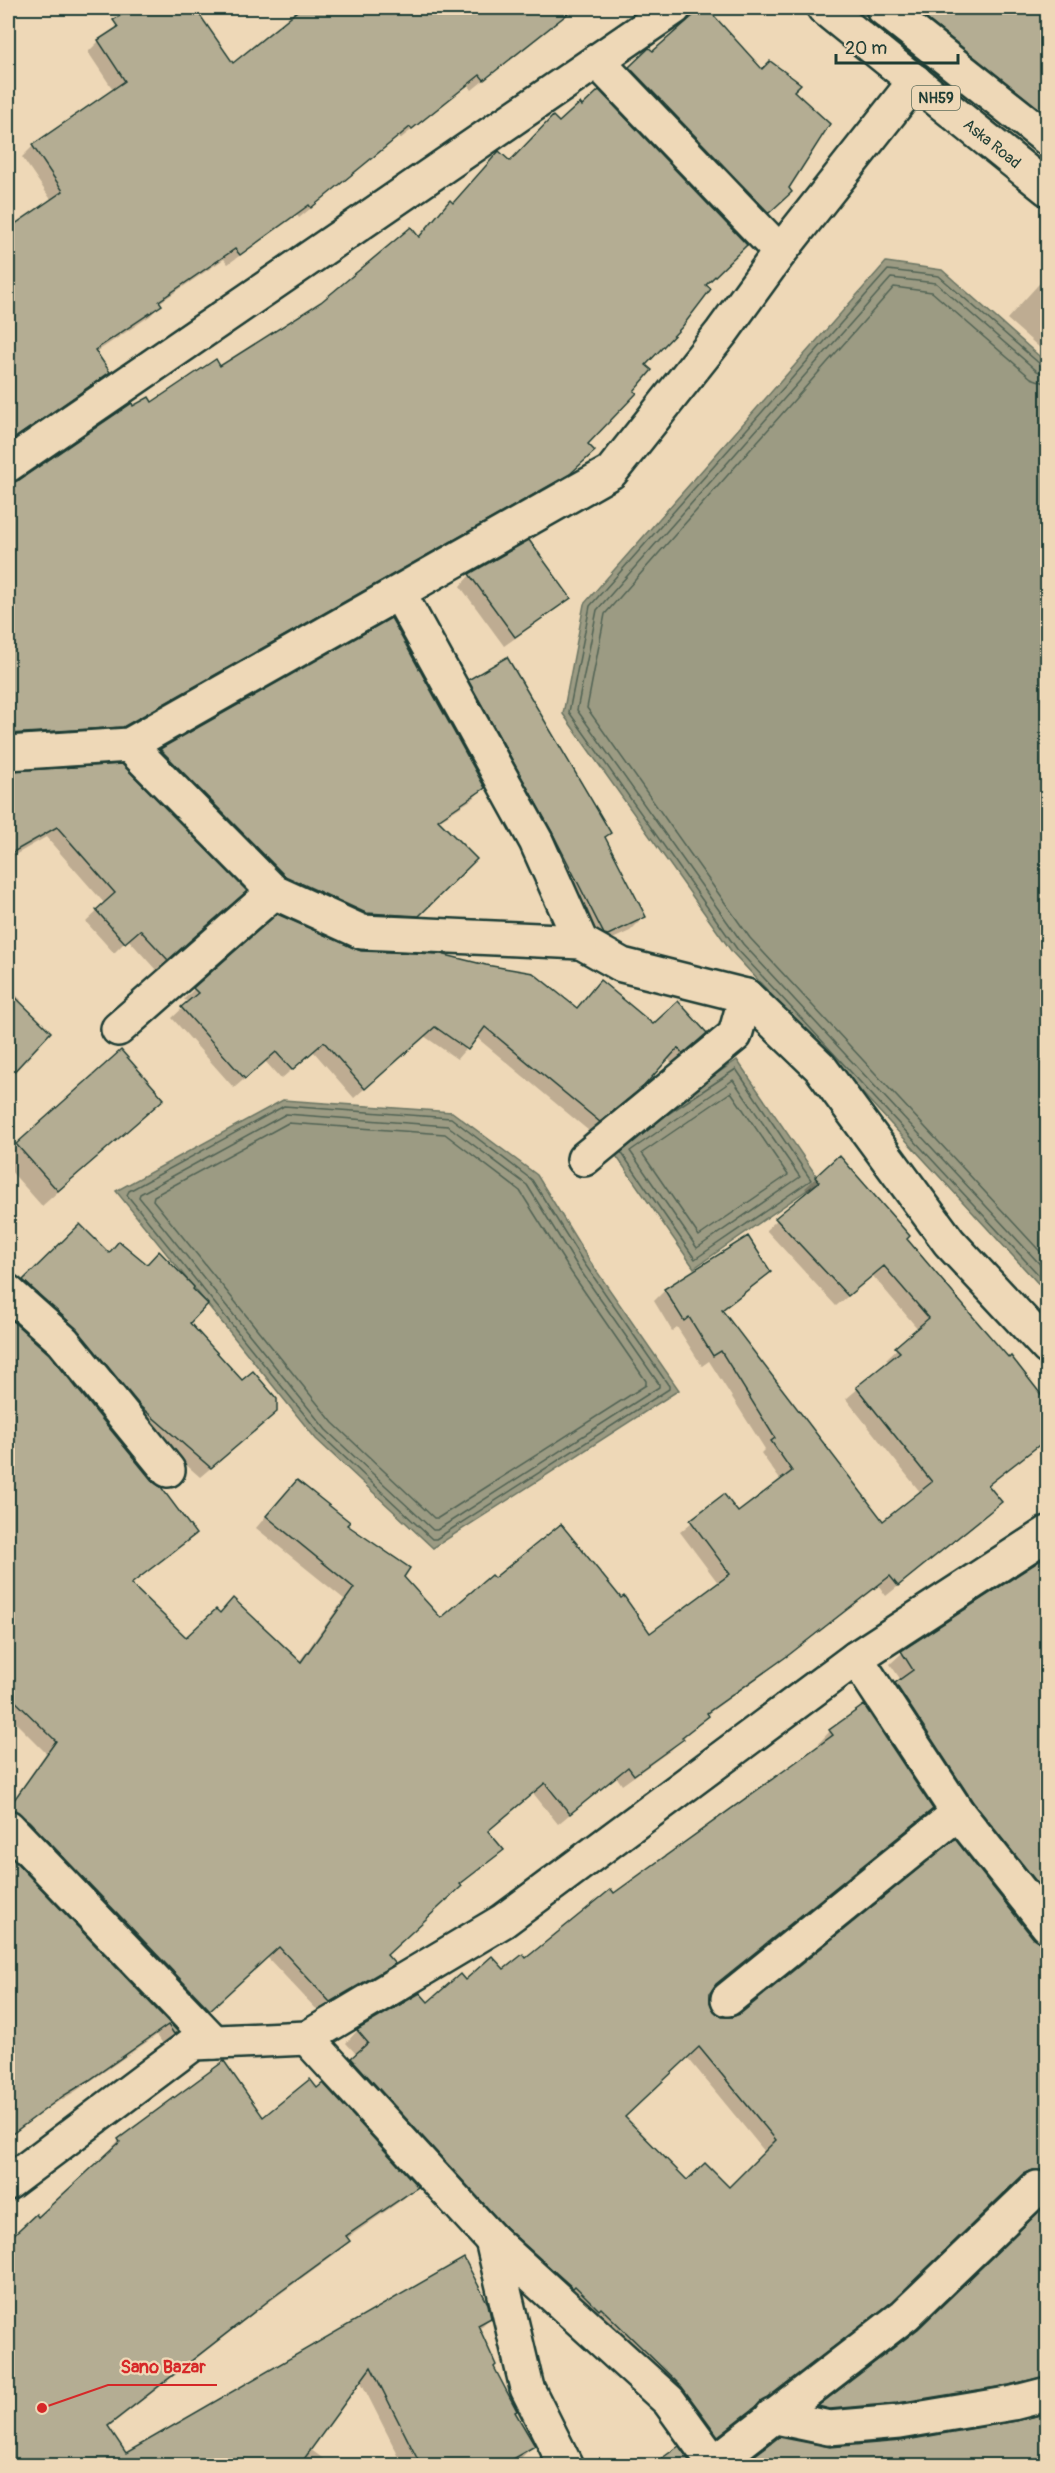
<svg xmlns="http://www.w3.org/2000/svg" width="1055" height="2473" font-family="Pangolin,sans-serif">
<rect width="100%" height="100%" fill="#eed8b7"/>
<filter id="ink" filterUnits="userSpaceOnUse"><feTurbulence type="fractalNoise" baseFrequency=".0167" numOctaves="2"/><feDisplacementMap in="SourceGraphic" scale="12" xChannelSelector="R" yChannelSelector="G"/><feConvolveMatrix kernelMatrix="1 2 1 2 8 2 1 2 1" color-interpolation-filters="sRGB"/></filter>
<g filter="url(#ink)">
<g fill="#9c9b83" stroke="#6a7563" stroke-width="1.5">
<polygon points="886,262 942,270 1047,363 1047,1293 732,952 563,714 584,604"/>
<polygon points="737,1060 820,1181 694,1268 610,1147"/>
<polygon points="283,1100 452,1112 537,1175 589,1260 679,1390 433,1548 316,1439 116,1191"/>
</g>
<g fill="#0003" fill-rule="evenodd">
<polygon points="148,8 193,8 232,65 298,12 294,8 573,8 472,90 468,85 400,139 398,137 299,218 297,215 228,264 224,259 159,303 160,305 150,316 95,353 108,372 98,383 8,444 8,232 52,201 22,157 33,146 114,91 88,52 99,41"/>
<polygon points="705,8 762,71 792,91 780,202 757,223 619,79 649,50 652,53"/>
<polygon points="870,8 1048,8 1048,14 1036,28 1048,37 1048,149"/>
<polygon points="510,163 704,285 586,444 582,462 558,484 111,737 8,744 8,485 19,482 133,408 152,404 220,368 322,303 418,238 450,202 452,204"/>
<polygon points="1048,274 1048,355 1007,319"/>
<polygon points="470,575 569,598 558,608 504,646 460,586"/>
<polygon points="391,620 483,788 474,798 437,822 475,859 408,925 356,923 275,886 151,760 160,750"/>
<polygon points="469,681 604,838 644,917 630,931 593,948 455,695"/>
<polygon points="8,773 9,773 234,902 156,970 128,939 114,953 86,922 105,904 46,837 8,859"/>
<polygon points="360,952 576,1009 600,982 654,1027 705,1033 672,1063 667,1058 632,1096 589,1131 476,1037 457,1059 424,1036 354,1098 313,1051 281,1079 265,1061 234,1088 172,1018 188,1003 184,999 194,989"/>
<polygon points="8,987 21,1000 18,1003 10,1073 8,1071"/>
<polygon points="121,1052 146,1114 42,1206 8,1168 8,1154"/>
<polygon points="816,1178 905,1239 1009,1360 1011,1358 1048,1405 1048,1439 987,1487 1000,1502 989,1513 886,1596 879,1586 777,1664 706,1715 671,1750 622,1785 616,1776 558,1824 533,1793 487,1832 502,1850 459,1885 385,1956 393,1964 382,1975 319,2012 267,1957 198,2020 8,1823 8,1807 46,1753 8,1715 8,1319 48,1355 194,1533 131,1585 185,1639 299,1662 344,1599 256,1528 286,1492 345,1526 402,1577 440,1620 650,1635 719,1584 680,1532 724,1496 737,1514 781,1481 761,1453 765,1449 709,1361 702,1366 677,1327 672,1331 654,1301 665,1290 747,1238 769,1272 722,1311 883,1524 921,1493 846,1399 889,1362 886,1359 918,1329 873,1276 836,1306 766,1230 808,1192 805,1188"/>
<polygon points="80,1226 266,1421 200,1477 132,1417 14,1290"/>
<polygon points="1048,1557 1048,1921 884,1695 901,1680 890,1664 902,1653"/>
<path d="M830,1731l101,78 -220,180 -3,13 5,10 7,6 11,1 301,-80 9,6 7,1v408l-6,5 6,7v24l-240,28 111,-88 120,-116 5,-9v-10l-13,-14h-11l-9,5 -132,126 -173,135 -365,-376 16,-16 -11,-12 11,-12 62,-36 9,9 37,-22 38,-11 23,-11 295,-215 -2,-2zM687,2057l78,95 -36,37 -42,-7 -64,-65z"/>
<polygon points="8,1856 176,2032 163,2044 157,2035 76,2091 51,2106 8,2138"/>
<polygon points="263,2120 416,2186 403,2199 346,2239 348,2241 336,2253 258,2310 107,2428 125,2455 490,2318 478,2330 513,2412 533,2446 521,2458 508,2466 397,2466 395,2461 399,2457 360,2380 310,2449 333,2466 8,2466 8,2242 36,2216 38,2219 109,2155 107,2153 119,2140"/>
<polygon points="1048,2415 1048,2466 744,2466 830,2448 902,2442 1016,2423"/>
</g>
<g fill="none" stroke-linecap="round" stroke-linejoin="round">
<g stroke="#516354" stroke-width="1.5">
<polyline points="1048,367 1041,365 939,276 888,270 590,606 569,712 737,949 1048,1285"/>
<polyline points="1048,375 1037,371 936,283 891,278 597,610 577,710 743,944 1048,1273"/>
<polyline points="1048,384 1031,378 932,292 894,287 605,614 587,708 750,938 1048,1260"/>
<polygon points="733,1080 800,1177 697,1248 630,1151"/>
<polygon points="731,1092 788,1175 699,1236 642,1153"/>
<polygon points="284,1106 451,1118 532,1180 584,1263 669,1386 669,1389 436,1539 432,1539 321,1435 127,1195 129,1191"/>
<polygon points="286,1114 448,1126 527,1185 578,1267 659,1384 659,1387 437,1530 433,1530 326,1430 139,1197 140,1194"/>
<polygon points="288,1123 445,1134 520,1191 571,1272 646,1381 646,1385 438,1518 434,1518 333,1423 153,1200 154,1196"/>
<polyline points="621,1152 695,1259 811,1180 736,1069 662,1118"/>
</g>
</g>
<g fill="#b4ad93" stroke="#1f3d34" stroke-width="1.5" fill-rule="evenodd">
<polygon points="132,8 195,8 233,63 301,8 575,8 484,80 480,75 412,129 410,127 311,208 309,205 240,255 235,249 159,301 162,305 95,350 110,372 8,443 8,229 63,191 32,145 125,81 98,40 118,27 113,20"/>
<polygon points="702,8 707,8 762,69 770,61 801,84 794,91 830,124 789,188 792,192 769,213 629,67 649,48 653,51"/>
<polygon points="913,8 1047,8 1047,115"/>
<polygon points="599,90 747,245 706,285 711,289 682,327 646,365 652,370 634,391 637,393 588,444 595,451 570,474 123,727 8,734 8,483 19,480 132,403 133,406 149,397 152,402 216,359 220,366 321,302 411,227 419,237 450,200 453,203 499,151 510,161 553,116 559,122 580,103 582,106"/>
<polygon points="529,540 571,598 515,637 469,574"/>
<polygon points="391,618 485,788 438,820 477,859 419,916 366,913 285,876 160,749"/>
<polygon points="507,657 611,833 605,837 646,917 608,935 604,934 552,832 468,680"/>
<polygon points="122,764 247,891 168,960 140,930 125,943 96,910 115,893 57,827 8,855 8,771"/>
<polygon points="277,914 361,951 441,954 486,965 533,973 577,1008 600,980 653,1024 678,1001 707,1033 683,1054 678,1048 644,1086 600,1122 485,1027 468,1050 435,1027 365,1089 324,1042 292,1070 276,1052 245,1079 181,1007 198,993 193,988"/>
<polygon points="8,990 51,1032 8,1078"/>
<polygon points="121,1050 164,1099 58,1191 16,1144"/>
<polygon points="839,1155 910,1236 907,1239 980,1325 1009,1358 1011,1356 1047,1402 1047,1439 988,1485 1002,1502 898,1586 890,1576 790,1654 707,1713 709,1716 682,1737 684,1739 634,1775 628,1767 570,1814 545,1783 488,1831 504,1850 460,1884 462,1886 387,1955 395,1964 330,2002 279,1947 210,2010 29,1821 9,1807 56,1741 8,1694 8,1317 49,1354 153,1482 161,1487 196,1534 131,1584 186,1637 216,1609 220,1613 233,1598 301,1662 354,1588 266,1516 297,1480 350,1522 347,1525 410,1568 404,1577 441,1618 491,1575 494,1578 561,1524 621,1598 624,1596 650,1633 730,1574 690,1520 724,1494 738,1512 792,1471 771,1441 775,1438 721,1351 713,1356 689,1317 684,1321 664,1289 748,1236 771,1272 722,1310 883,1521 932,1482 856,1387 900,1352 895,1347 929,1318 884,1266 848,1296 775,1218 819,1182 815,1177"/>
<polygon points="80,1224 109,1253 119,1241 147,1264 159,1251 194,1287 193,1289 208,1304 190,1323 242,1380 253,1371 277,1399 277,1412 211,1468 141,1407 77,1329 23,1280"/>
<polygon points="1047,1556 1047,1895 973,1802 895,1683 913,1670 901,1651"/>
<path d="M864,1705l69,104 -217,175 -6,9v9l4,9 8,6h9l9,-3 215,-175 78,99 8,5 6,1v229l-5,-3h-9l-9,4 -131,127 -175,135 -36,-49 -81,-79 -2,2 -24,-24 -2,2 -68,-61 -154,-169 17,-15 -11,-13 63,-37 8,9 32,-28 5,6 27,-24 12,13 19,-15 3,4 85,-69 3,4 182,-131 37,-27 -4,-5zM699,2047l77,93 -47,47 -24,-24 -18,17 -62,-63z"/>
<polygon points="11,1857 178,2032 174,2034 168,2025 88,2081 63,2096 8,2137 8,1860"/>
<polygon points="224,2061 263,2117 310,2079 317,2088 323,2083 418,2187 346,2236 350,2241 272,2298 108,2426 126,2453 464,2258 488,2304 491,2318 478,2325 496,2365 494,2367 517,2411 515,2412 535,2446 500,2466 421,2466 371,2367 299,2466 8,2466 8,2240 36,2214 38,2217 120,2142 118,2139"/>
<polygon points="1047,2204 1047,2376 1009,2385 897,2403 830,2409 818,2406 918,2329"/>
<polygon points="1047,2413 1047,2466 741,2466 779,2437 830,2447 901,2441 1016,2421"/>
<polygon points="679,2446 693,2466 651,2466"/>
</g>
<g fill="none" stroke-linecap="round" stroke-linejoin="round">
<defs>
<g id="minor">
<polyline points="597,61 780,252"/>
<polyline points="8,465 674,8"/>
<polyline points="399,593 536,841 581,942 622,965 746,996 820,1067 949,1242 1048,1348"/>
<polyline points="129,745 274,892 362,932 581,942"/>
<polyline points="8,753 129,745 611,472 722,332 780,252 915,81"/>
<polyline points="118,1029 274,892"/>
<polyline points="584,1159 735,1035 746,996"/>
<polyline points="8,1292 63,1341 168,1470"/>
<polyline points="856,1658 958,1813 1048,1926"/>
<polyline points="8,1827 214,2042"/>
<polyline points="728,1999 958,1813"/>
<polyline points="307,2038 492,2240 669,2401 716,2466"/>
<polyline points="8,2183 194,2043 307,2038 503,1921 856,1658 1048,1533"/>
<polyline points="492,2240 527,2388 566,2466"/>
<polyline points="772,2416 829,2428 899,2422 1013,2403 1048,2394"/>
<polyline points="714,2463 905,2315 1037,2188"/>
</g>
<g id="highway">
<path id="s1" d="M824,8l224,181"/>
<polyline points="883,8 1048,139"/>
</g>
</defs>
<use href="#minor" stroke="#1f3d34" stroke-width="38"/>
<use href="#highway" stroke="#1f3d34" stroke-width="38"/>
<use href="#minor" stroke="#eed8b7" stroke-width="33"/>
<use href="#highway" stroke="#eed8b7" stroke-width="33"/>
</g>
</g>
<g text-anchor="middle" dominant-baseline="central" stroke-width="4.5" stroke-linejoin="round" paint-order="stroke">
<rect fill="#eed8b7" stroke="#5d6c5b" stroke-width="1.5" x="912" y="86" width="48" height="24" rx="4.5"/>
<g font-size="15" font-weight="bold" fill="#1f3d34">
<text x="936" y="98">NH59</text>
</g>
<g font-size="16" fill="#1f3d34" stroke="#eed8b7">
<text stroke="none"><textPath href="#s1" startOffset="216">Aska Road</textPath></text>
</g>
</g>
<path fill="none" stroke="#d62828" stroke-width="2" d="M42 2408L108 2385H217"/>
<circle fill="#d62828" stroke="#eed8b7" stroke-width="2" cx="42" cy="2408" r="6"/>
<g font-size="18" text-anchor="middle" font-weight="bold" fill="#d62828" stroke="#eed8b7" stroke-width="4.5" stroke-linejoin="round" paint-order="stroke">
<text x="163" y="2373">Sano Bazar</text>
</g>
<rect width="1055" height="2473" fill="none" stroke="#eed8b7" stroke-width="30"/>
<rect x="15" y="15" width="1025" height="2443" fill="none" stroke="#1f3d34" stroke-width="2" filter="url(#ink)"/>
<path d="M836 54v9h122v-9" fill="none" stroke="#1f3d34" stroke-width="3"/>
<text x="845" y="54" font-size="18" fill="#1f3d34" stroke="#eed8b7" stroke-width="4.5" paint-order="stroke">20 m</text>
</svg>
